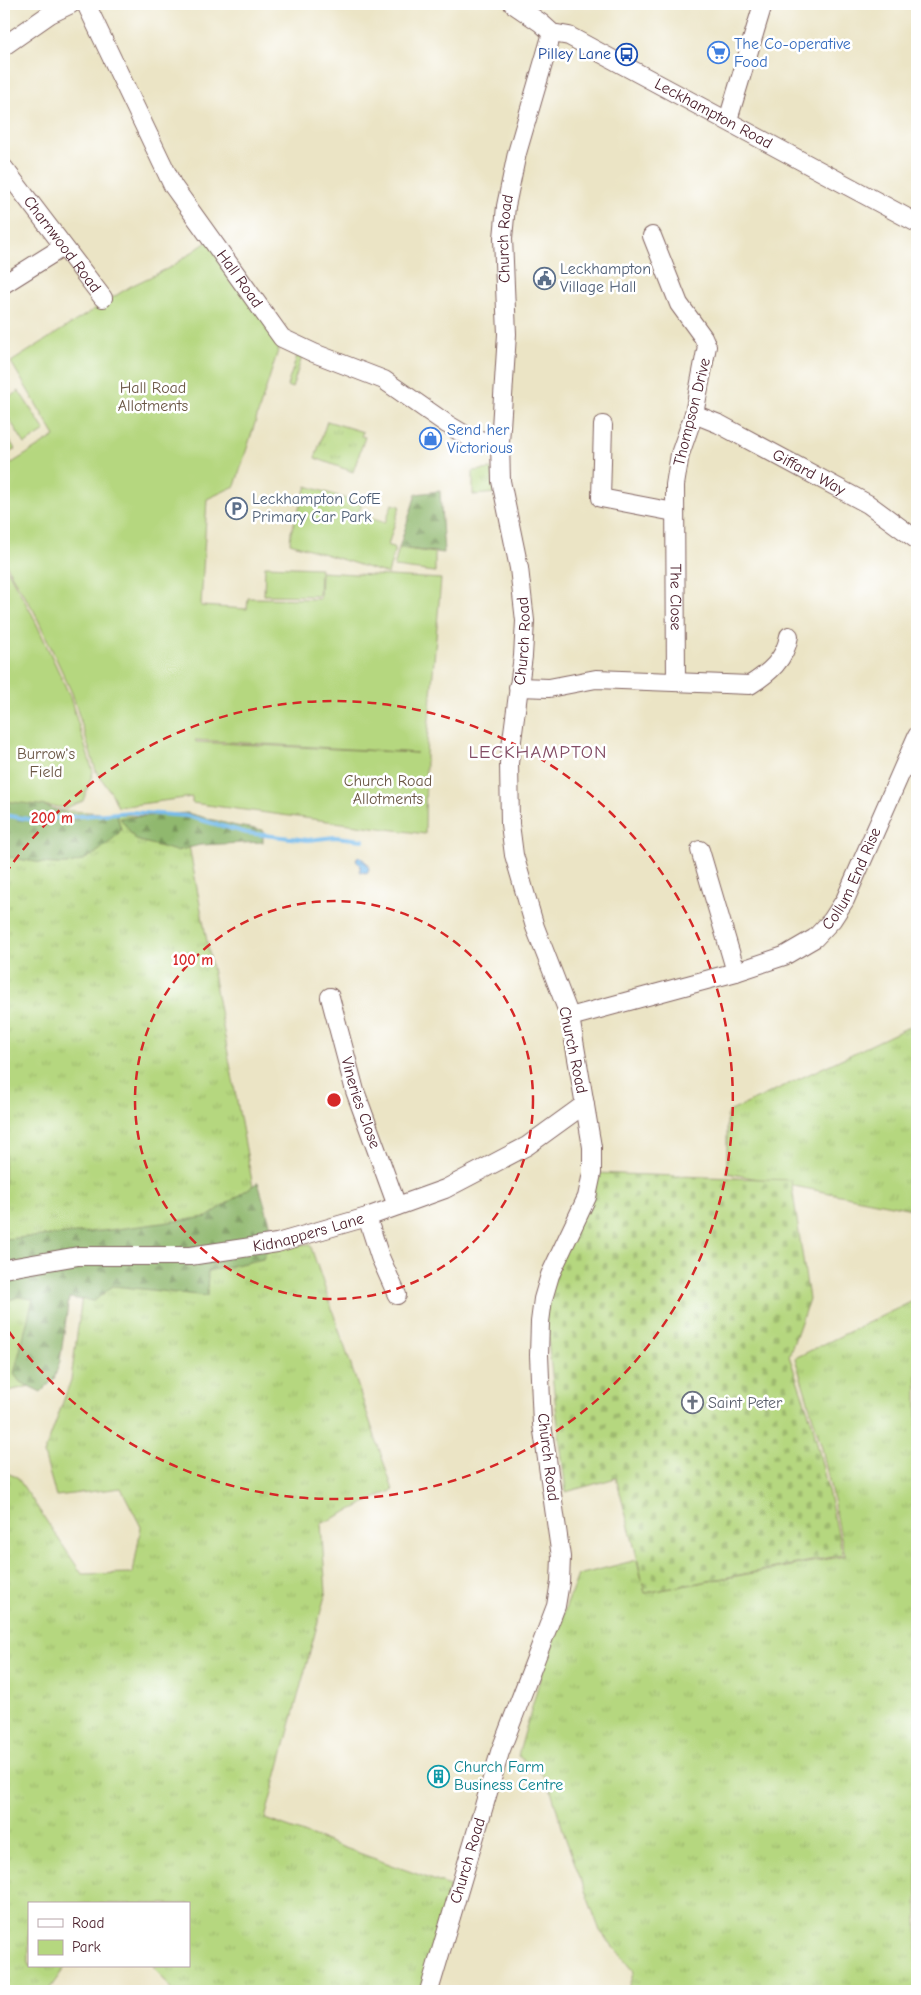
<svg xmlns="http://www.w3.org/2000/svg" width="921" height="1995" font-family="'Comic Neue',sans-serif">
<defs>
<pattern id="grass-tufts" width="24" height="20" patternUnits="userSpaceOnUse" patternTransform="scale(1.25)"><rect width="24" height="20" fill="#b5d77f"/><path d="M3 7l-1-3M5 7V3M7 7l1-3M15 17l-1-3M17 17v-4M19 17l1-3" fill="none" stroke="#9db86e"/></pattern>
<pattern id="forest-firs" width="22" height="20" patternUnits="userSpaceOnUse" patternTransform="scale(1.25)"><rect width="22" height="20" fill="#90b86e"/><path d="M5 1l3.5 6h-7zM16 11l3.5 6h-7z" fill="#78955b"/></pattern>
<pattern id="cemetery-stones" width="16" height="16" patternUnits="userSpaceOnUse" patternTransform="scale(1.25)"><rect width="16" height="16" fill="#b5d77f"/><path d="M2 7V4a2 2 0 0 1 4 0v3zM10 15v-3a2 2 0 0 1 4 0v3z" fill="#9db86e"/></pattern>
<pattern id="water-ripples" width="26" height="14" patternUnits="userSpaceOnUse" patternTransform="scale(1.25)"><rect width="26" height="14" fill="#76bced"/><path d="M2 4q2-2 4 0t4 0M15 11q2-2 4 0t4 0" fill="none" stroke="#6398c0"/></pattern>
</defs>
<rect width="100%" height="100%" fill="#fff"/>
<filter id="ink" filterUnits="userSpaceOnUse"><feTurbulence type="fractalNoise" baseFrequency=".02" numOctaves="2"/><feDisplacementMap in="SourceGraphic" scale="10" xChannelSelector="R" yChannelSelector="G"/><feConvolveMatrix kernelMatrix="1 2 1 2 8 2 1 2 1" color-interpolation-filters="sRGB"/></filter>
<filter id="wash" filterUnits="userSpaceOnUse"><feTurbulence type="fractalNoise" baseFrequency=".0096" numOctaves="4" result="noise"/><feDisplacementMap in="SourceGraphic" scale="20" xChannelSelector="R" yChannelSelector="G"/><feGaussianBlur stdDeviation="1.12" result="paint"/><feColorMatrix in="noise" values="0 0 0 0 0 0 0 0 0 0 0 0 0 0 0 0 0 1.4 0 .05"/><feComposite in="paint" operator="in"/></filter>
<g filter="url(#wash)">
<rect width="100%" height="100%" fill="#ebe4c5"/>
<g fill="url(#grass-tufts)" stroke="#807b55">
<polygon points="297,356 302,357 292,388 287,386"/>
<polygon points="327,421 363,432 361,436 365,437 353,472 315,458"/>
<polygon points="491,469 497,493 473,495 473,471"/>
<polygon points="4,806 184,819 261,1229 63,1246 35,1385 4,1392"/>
<polygon points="917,1012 917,1210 727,1173 727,1116 729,1112 913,1025"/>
<polygon points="310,1244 393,1490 321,1524 326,1592 265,1819 450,1886 423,1991 173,1991 153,1966 189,1966 189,1904 29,1904 29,1966 66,1966 48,1991 4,1991 4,1472 17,1477 82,1574 133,1573 141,1527 121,1488 56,1496 44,1454 71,1380 86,1265"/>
<polygon points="917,1299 917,1991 627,1991 634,1971 600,1931 565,1837 551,1790 542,1774 518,1756 543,1668 578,1575 637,1560 645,1593 845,1556 822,1448 795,1358"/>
</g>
<g fill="url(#forest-firs)" stroke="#6d6c4c">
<polygon points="440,491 444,553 399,548 416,494"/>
<path d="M4,792l65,22h48l4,16c-11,14 -36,34 -55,34 -20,1 -42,-4 -62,-8z"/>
<polygon points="187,813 236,826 263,830 263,842 200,845 176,851 136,840 120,818"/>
<polygon points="258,1182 274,1237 263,1259 208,1271 207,1296 113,1286 94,1301 69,1298 60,1361 54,1379 41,1392 20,1382 14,1374 33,1299 18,1297 4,1302 4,1239 102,1231 207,1217"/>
</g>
<polygon fill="url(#cemetery-stones)" stroke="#807b55" points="592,1173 791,1180 809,1299 789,1356 813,1426 843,1555 645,1593 637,1557 616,1478 566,1492 543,1299"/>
<g fill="#b5d77f" stroke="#807b55" fill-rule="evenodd">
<path d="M211,239l71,99 -47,148 -28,13 -6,107 46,3 1,-11 72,1 1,-27 120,7 -15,175 -1,80 -233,-31v-6l-74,10 -6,-13 -16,-23 -24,-78 -38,-82 -22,-35 -8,-17v-91l51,-32 -44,-74 120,-76 40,-19zM195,740l222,13 -221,-11z"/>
<polygon points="19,391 45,431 25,444 4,411 4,400"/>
<polygon points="4,432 15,449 4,457"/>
<polygon points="307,486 362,504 358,514 385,523 392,504 400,506 388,545 395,548 388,574 290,543 291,532"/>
<polygon points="399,548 435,553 435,572 394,567"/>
<polygon points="4,564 32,614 69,694 93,772 83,801 66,808 4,801"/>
<polygon points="265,566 320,568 319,596 264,595"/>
</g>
<polygon fill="url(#water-ripples)" stroke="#606e8c" points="357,857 360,857 367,863 369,869 367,873 360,872 360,865 356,861"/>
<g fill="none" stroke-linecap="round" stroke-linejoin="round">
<polyline stroke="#76bced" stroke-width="4" points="4,815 33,820 130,812 187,816 247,833 308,840 335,837 363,840"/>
</g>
</g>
<g filter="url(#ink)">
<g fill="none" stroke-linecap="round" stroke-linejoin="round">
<defs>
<g id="minor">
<path id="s1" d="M86,4l87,182 109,152 32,15 70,27 63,44 25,15 28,4"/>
<path id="s2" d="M513,4l28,19 11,10 17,3 348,187"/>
<polyline points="4,46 50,14 71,4"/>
<polyline points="728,120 763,4"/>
<path id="s3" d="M4,168l99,130"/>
<path id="s4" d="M652,236l27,68 24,33 4,9 -13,68 -14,40 -5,31 1,197"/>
<polyline points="4,284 63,247"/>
<path id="s5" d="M694,414l25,10 149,80 49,36"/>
<polyline points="603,425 601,498 674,512"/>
<path d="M518,687l31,1 47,-9 154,6c19,-12 35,-25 39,-49"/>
<polyline points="700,850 736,972"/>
<path id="s6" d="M330,997l25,94 42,115"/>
<path id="s7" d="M570,1017l166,-45 48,-16 31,-18 17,-18 13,-20 72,-164"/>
<polyline points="367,1217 380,1257 397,1295"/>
<path id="s8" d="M4,1269l74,-13h112l87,-13 90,-26 78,-28 82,-43 58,-42"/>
<path id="s9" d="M429,1991l71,-239 56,-146 4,-24 1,-25 -19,-133 -3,-69 1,-33 3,-23 7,-24 37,-78 5,-24v-26l-22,-130 -35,-90 -21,-72 -4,-31 -1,-61 14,-107 2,-35 -6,-53 -18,-87 -1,-38 7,-109 -4,-96 3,-32 11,-53 35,-120"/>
</g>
</defs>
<use href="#minor" stroke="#826461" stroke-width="20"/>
<use href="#minor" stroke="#fff" stroke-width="18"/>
</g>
</g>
<g fill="none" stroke="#d62828" stroke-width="2.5" stroke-dasharray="9 6">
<circle cx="334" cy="1100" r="199"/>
<path d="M5 874A399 399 0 1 1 5 1326"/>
</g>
<defs>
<symbol id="supermarket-ring" viewBox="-11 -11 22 22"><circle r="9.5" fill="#fff" stroke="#3f7fe0" stroke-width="1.5"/><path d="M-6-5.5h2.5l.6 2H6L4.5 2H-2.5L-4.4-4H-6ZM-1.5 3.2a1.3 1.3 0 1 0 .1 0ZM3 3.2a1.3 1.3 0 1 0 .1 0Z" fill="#3f7fe0"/></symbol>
<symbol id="bus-ring" viewBox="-11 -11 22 22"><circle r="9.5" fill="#fff" stroke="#1a4fb4" stroke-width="1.5"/><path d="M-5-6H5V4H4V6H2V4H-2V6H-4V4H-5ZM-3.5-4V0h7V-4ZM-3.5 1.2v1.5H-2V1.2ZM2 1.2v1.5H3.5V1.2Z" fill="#1a4fb4"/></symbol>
<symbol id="civic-ring" viewBox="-11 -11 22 22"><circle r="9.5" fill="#fff" stroke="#5c6f8a" stroke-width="1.5"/><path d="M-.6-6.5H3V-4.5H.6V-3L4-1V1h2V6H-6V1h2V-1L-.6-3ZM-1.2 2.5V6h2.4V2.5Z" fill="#5c6f8a"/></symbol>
<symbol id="shop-ring" viewBox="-11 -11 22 22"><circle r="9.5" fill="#fff" stroke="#3f7fe0" stroke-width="1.5"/><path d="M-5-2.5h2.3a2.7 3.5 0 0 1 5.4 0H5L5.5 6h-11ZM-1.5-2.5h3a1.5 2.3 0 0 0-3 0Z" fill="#3f7fe0"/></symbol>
<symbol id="parking-ring" viewBox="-11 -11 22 22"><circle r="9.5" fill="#fff" stroke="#5c6f8a" stroke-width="1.5"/><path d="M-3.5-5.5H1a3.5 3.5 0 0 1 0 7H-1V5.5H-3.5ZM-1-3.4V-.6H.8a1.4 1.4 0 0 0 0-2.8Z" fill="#5c6f8a"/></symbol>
<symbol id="church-ring" viewBox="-11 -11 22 22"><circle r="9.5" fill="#fff" stroke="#6b7280" stroke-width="1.5"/><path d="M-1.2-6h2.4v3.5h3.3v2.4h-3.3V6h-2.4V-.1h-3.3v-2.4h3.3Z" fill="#6b7280"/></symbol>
<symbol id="building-ring" viewBox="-11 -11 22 22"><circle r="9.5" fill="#fff" stroke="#0f9aa8" stroke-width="1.5"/><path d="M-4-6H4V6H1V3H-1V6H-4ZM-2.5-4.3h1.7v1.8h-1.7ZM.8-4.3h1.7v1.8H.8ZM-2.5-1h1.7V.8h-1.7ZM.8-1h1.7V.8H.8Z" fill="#0f9aa8"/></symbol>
</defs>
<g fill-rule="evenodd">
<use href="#supermarket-ring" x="706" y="40" width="25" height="25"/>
<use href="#bus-ring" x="614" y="42" width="25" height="25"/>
<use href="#civic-ring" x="532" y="266" width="25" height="25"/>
<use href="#shop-ring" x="418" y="426" width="25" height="25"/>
<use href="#parking-ring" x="224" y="496" width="25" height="25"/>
<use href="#church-ring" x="680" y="1390" width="25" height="25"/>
<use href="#building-ring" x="426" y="1764" width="25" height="25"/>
</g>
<g text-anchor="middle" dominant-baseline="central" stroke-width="5" stroke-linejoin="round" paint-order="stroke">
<g font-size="16" fill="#366cbe" stroke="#fff" text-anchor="start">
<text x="734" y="44">The Co-operative<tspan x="734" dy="18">Food</tspan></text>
<text x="447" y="430">Send her<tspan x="447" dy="18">Victorious</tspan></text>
</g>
<g font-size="16" fill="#164399" stroke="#fff" text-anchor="end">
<text x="611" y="54">Pilley Lane</text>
</g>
<g font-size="16" fill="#4a1f2b" stroke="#fff">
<text stroke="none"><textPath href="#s2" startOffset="230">Leckhampton Road</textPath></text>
<text stroke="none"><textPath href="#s9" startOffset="1800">Church Road</textPath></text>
<text stroke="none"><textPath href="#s3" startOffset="96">Charnwood Road</textPath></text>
<text stroke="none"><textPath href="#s1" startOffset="316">Hall Road</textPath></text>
<text transform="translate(692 412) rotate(-76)">Thompson Drive</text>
<text stroke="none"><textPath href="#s5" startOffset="129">Giffard Way</textPath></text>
<text stroke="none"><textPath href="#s4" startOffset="379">The Close</textPath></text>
<text stroke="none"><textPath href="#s9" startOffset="1395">Church Road</textPath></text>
<text stroke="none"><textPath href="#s7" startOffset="329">Collum End Rise</textPath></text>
<text transform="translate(573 1050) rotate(78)">Church Road</text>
<text stroke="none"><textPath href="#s6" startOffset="110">Vineries Close</textPath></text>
<text stroke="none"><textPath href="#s8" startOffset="308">Kidnappers Lane</textPath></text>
<text transform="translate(548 1457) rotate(83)">Church Road</text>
<text stroke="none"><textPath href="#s9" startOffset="136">Church Road</textPath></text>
</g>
<g font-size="16" fill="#4e5e75" stroke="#fff" text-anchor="start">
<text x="560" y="269">Leckhampton<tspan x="560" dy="18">Village Hall</tspan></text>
<text x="252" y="499">Leckhampton CofE<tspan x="252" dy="18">Primary Car Park</tspan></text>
</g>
<g font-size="16" fill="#6a5644" stroke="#fff">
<text x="153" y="388">Hall Road<tspan x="153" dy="18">Allotments</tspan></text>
<text x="46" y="754">Burrow's<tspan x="46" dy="18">Field</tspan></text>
<text x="388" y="781">Church Road<tspan x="388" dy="18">Allotments</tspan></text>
</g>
<g font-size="16" fill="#5b616d" stroke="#fff" text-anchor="start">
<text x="708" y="1403">Saint Peter</text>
</g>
<g font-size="16" fill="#0d838f" stroke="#fff" text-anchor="start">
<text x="454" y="1767">Church Farm<tspan x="454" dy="18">Business Centre</tspan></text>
</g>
<g font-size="19" letter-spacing="1" fill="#834c64" stroke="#fff">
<text x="538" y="752">LECKHAMPTON</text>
</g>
</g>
<circle cx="334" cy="1100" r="8" fill="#d62828" stroke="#fff" stroke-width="2.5"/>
<g font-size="15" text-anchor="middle" font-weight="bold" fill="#d62828" stroke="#fff" stroke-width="5" stroke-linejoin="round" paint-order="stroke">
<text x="52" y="823">200 m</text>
<text x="193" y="965">100 m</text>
</g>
<rect width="921" height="1995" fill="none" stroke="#fff" stroke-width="20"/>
<rect x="28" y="1902" width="162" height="65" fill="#ffffff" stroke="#b7a5aa"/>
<rect x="38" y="1919" width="25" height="8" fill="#ffffff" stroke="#b7a5aa"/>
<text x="72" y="1928" font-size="15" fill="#4a1f2b">Road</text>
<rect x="38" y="1940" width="25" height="15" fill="#b5d77f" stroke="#b7a5aa"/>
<text x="72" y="1952" font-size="15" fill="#4a1f2b">Park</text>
</svg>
